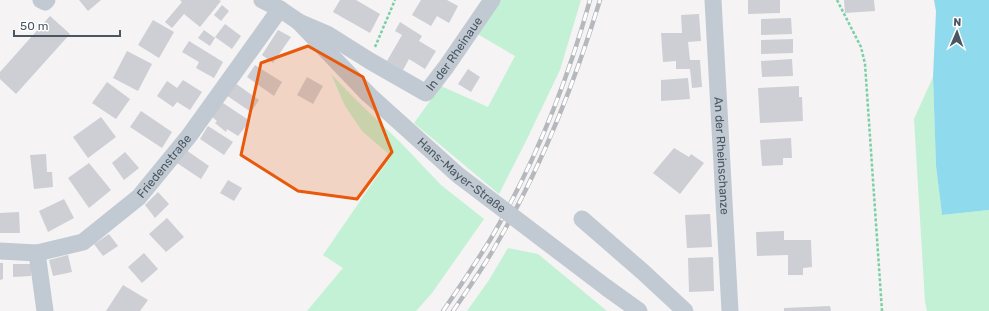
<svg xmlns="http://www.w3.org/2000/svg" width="989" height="311" font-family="Rubik,sans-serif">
<rect width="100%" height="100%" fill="#f5f3f3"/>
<g fill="#c3f1d5">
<polygon points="495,0 581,0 560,70 526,141 499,194 414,123 441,86 488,107 515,56 474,32"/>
<polygon points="331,74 354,98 400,142 441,185 484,219 432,293 416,311 307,311 343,268 323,255 391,156 362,131 345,106"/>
<polygon points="933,77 936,166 942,215 989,210 989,311 927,311 925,302 914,119"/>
<polygon points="508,248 538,254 607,311 467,311 489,280"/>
</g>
<polygon fill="#90daee" points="934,0 989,0 989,210 942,215 936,166 933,77 936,11"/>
<g fill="#cdcfd5">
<polygon points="79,0 101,0 88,11"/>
<polygon points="180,0 219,0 221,1 200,27 184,14 172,28 165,22 182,2"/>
<polygon points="340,0 356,0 380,14 370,33 333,12"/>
<polygon points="421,0 447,0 458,6 449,23 437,16 431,26 412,15"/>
<polygon points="748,0 780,0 780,13 748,14"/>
<polygon points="844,0 874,0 875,11 845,13"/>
<polygon points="222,5 229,11 221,21 214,15"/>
<polygon points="699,14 701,41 688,42 690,60 700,60 702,87 692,88 690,69 676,69 676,61 663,62 661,33 682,33 681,15"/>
<polygon points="50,16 70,34 16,94 0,79 0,72"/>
<polygon points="791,18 792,34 761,35 761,19"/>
<polygon points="153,20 174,32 159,58 138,45"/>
<polygon points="400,22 422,36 419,41 436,51 425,69 409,59 403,70 387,61 402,35 395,31"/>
<polygon points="225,24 241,36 232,49 215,37"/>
<polygon points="204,30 215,38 210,46 198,38"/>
<polygon points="278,30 291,37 273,63 262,55"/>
<polygon points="793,39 793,53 761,54 761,40"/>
<polygon points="189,41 223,62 214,78 196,68 199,62 182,52"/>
<polygon points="127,51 152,64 138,91 113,78"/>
<polygon points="792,59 793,76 762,77 761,61"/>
<polygon points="255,65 282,82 274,96 247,77"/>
<polygon points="468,69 480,77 471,92 458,84"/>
<polygon points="307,77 323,86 313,104 297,95"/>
<polygon points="688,78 690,99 661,101 661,80"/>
<polygon points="183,80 202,92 190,110 177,102 173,107 157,96 167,81 177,88"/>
<polygon points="107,82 130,99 116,119 92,103"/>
<polygon points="235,83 259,100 251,112 226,95"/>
<polygon points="799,86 799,97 802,97 803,121 760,123 758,88"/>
<polygon points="223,103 250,121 238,136 227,129 226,132 215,123 217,121 211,116"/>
<polygon points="141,111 172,132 162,148 130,127"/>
<polygon points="101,117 116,137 88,158 73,137"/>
<polygon points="208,126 233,142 224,155 200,139"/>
<polygon points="791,138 792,158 783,158 783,165 762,166 760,140"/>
<polygon points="674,148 689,157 691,154 704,163 680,194 653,173"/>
<polygon points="186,150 209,166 201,179 177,163"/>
<polygon points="125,152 139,168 124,180 112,163"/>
<polygon points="46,154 47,172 52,172 53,187 34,189 30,155"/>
<polygon points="89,163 111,190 89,208 68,178"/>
<polygon points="228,180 242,188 234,201 220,193"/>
<polygon points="158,192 169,204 155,218 145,205"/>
<polygon points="64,199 74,218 48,232 39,211"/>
<polygon points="19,212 20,233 0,233 0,213"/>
<polygon points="710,214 712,247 687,248 685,215"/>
<polygon points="167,218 184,237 166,252 149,234"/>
<polygon points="784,231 784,240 811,240 812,267 803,268 803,275 788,275 788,255 757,256 756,232"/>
<polygon points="109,234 118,246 103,256 94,244"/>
<polygon points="144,253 158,269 142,283 128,267"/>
<polygon points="68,255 72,272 53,276 49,260"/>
<polygon points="713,257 714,291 689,292 688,258"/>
<polygon points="0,263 3,263 3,279 0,280"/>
<polygon points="13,264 31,264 31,276 13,277"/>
<polygon points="123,285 148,300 140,311 106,311"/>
<polygon points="830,306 831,311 784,311 784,308"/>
</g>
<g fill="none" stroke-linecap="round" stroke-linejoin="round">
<g stroke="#7ad0a6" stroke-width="2.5" stroke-dasharray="3 2" stroke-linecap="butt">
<polyline points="837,0 861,47 865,64 882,311"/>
<polyline points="375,47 395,0"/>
</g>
<g stroke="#c1cad2" stroke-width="17">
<polyline points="41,0 45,2 47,0"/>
<polyline points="262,0 280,9 299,22 368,94"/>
<path id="s1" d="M713,0l17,311"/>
<path id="s2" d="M299,22l28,12 43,27 56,32 20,-26 46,-67"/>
<polyline points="582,219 643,272 685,311"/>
<path id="s3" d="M0,251l37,2 46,-11 56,-45 50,-61 91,-127"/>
<polyline points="37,253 45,311"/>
<polyline points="607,288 639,311"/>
</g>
<defs>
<g id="rail">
<path d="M443,311c16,-23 32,-47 47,-71 44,-75 77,-157 100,-240"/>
<path d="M453,311c15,-22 30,-43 43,-66 45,-77 78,-160 104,-245"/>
</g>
</defs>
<use href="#rail" stroke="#b5b8bd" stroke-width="4.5"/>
<use href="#rail" stroke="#fff" stroke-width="3" stroke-dasharray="9" stroke-linecap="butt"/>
<path stroke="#c1cad2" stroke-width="17" id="s4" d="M368,94l90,81 149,113"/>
</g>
<path fill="#e8590c" fill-opacity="0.2" stroke="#e8590c" stroke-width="3" stroke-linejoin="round" d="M308,46l55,31 29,75 -35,47 -59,-8 -57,-36 20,-92z"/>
<g text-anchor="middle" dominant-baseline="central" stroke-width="4" stroke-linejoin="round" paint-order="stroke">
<g font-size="12" fill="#4a5661" stroke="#fff">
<text stroke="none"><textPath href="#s2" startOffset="194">In der Rheinaue</textPath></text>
<text stroke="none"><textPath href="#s1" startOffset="156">An der Rheinschanze</textPath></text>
<text stroke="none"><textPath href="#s3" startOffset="196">Friedenstraße</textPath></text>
<text stroke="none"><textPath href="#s4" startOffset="124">Hans-Mayer-Straße</textPath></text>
</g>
</g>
<g transform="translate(957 32) rotate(2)" stroke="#ffffff" stroke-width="3" paint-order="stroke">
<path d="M0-3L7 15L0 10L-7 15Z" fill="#4a5661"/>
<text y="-6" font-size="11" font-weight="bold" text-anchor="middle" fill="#4a5661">N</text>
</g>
<path d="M14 30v6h106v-6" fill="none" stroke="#4a5661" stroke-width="2"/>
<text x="20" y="30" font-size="12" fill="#4a5661" stroke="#ffffff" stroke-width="3" paint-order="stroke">50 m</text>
</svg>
